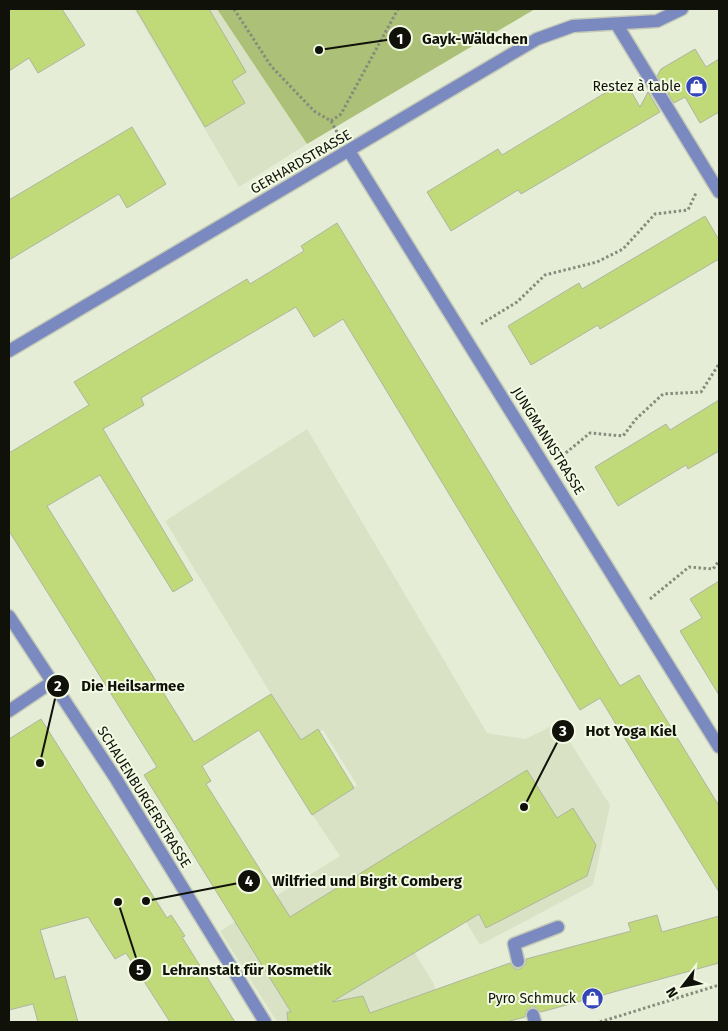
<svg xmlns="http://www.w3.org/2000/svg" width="728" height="1031" font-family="'Fira Sans',sans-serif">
<rect width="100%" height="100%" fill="#e6edd7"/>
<g fill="#d9e2c5">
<polygon points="134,9 217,9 307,144 239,187"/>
<polygon points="307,429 487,733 525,739 558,723 610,805 593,885 480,945 466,922 415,953 434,984 445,1022 277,1022 220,931 340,856 311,813 357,785 323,730 301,743 165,521"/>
</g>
<polygon fill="#adc077" points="217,9 535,9 307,144"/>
<g fill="#c0d979" stroke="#afb5a0">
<polygon points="9,9 62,9 85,45 38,73 29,58 9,71"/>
<polygon points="136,9 209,9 246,72 232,81 245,103 205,127"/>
<polygon points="695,49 706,67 719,59 719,112 700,123 685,97 674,103 657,76 661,69"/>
<polygon points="625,81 640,107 648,92 660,112 521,194 518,190 451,231 427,192 498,149 502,155"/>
<polygon points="132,127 166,184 127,208 119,194 9,260 9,200"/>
<polygon points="705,216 719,240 719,259 600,329 598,325 531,365 508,326 579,283 582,289"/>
<polygon points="337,223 620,686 639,675 719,806 719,892 600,698 580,710 343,319 314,337 296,307 141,398 144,405 103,429 193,580 173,592 100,475 47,506 194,742 271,694 301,740 318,729 354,788 312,815 259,730 202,766 211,781 206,784 290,917 527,770 557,818 573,808 596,845 587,876 486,928 479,914 332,1002 363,996 370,1013 510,963 515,969 520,969 526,964 526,959 631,931 628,923 657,915 662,932 719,916 719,963 541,1012 535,1007 531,1007 527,1010 525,1017 506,1022 288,1022 287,1012 291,1012 144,775 157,767 9,531 9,453 89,405 74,382 247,279 250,284 304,251 301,246"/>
<polygon points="719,400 719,451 688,469 686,465 618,506 595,467 666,424 670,430"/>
<polygon points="719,581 719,695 680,631 702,618 690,599"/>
<polygon points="41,719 167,918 171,915 185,936 182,937 235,1022 170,1022 126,953 115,959 88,917 40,930 55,979 65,976 78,1022 38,1022 33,1004 9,1010 9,739"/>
</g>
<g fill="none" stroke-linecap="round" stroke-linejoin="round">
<defs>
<g id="lane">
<polyline points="617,25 719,192"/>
<polyline points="9,711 52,682"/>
<polyline points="518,961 514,944 558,927"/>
<polyline points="533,1015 535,1022"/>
</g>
<g id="street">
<polyline points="349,151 719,747"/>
<polyline points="9,351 537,39 573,26 657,21 682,9"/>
<polyline points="9,616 116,779 265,1022"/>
</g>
</defs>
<use href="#lane" stroke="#c4cab6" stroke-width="15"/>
<use href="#street" stroke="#c4cab6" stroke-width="15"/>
<g stroke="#868b7b" stroke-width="3" stroke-dasharray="2.5 2.5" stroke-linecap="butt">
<polyline points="234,9 271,66 314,111 331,121 338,134"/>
<polyline points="331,121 341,114 398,9"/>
<polyline points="481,324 517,302 545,275 597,262 623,249 655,214 688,210 696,193"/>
<polyline points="562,456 590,433 623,436 636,419 663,394 701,392 719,364"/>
<polyline points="650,599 689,567 713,569 719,561"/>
<polyline points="600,1022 719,985"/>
</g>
<use href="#lane" stroke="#7a8ac0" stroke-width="12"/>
<use href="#street" stroke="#7a8ac0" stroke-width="12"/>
</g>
<defs>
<symbol id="shop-disc" viewBox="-11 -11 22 22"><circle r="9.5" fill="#3445b7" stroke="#f3fae4"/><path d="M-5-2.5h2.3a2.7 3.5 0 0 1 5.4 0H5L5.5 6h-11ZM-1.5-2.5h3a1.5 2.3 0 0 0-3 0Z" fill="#fff"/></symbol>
</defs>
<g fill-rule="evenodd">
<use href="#shop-disc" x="684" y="74" width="25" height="25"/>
<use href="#shop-disc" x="580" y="986" width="25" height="25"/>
</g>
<g text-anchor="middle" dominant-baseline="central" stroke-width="4" stroke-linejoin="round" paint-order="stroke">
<g font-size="14" fill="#10120a" stroke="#f3fae4" text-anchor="end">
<text x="681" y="86">Restez à table</text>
<text x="576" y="998">Pyro Schmuck</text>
</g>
<g font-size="14" fill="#10120a" stroke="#f3fae4">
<text transform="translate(301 162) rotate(-30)">GERHARDSTRASSE</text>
<text transform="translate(548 441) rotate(58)">JUNGMANNSTRASSE</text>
<text transform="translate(144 797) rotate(58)">SCHAUENBURGERSTRASSE</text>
</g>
</g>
<path fill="none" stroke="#10120a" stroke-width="2" d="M319 50L400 38M40 763L58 686M524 807L563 731M146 901L249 881M118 902L140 970"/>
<g fill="#10120a" stroke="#f3fae4" stroke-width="2">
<circle cx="319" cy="50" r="5"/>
<circle cx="40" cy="763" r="5"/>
<circle cx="524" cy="807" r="5"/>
<circle cx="146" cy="901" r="5"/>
<circle cx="118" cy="902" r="5"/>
<circle cx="400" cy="38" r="12"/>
<circle cx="58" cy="686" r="12"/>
<circle cx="563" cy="731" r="12"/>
<circle cx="249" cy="881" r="12"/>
<circle cx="140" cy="970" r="12"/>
</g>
<g font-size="15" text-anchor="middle" font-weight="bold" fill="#fff">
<text x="400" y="44">1</text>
<text x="58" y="691">2</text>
<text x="563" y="736">3</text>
<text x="249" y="886">4</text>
<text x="140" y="975">5</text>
</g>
<g font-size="15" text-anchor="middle" font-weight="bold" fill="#10120a" stroke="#f3fae4" stroke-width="4" stroke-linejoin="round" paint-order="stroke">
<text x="475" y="44">Gayk-Wäldchen</text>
<text x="133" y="691">Die Heilsarmee</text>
<text x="631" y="736">Hot Yoga Kiel</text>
<text x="367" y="886">Wilfried und Birgit Comberg</text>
<text x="247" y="975">Lehranstalt für Kosmetik</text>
</g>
<rect width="728" height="1031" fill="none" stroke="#10120a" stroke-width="20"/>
<g transform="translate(683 986) rotate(239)" stroke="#f3fae4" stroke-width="4" paint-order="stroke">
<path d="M0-4L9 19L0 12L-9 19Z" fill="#10120a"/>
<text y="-8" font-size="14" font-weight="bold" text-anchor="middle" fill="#10120a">N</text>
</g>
</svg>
